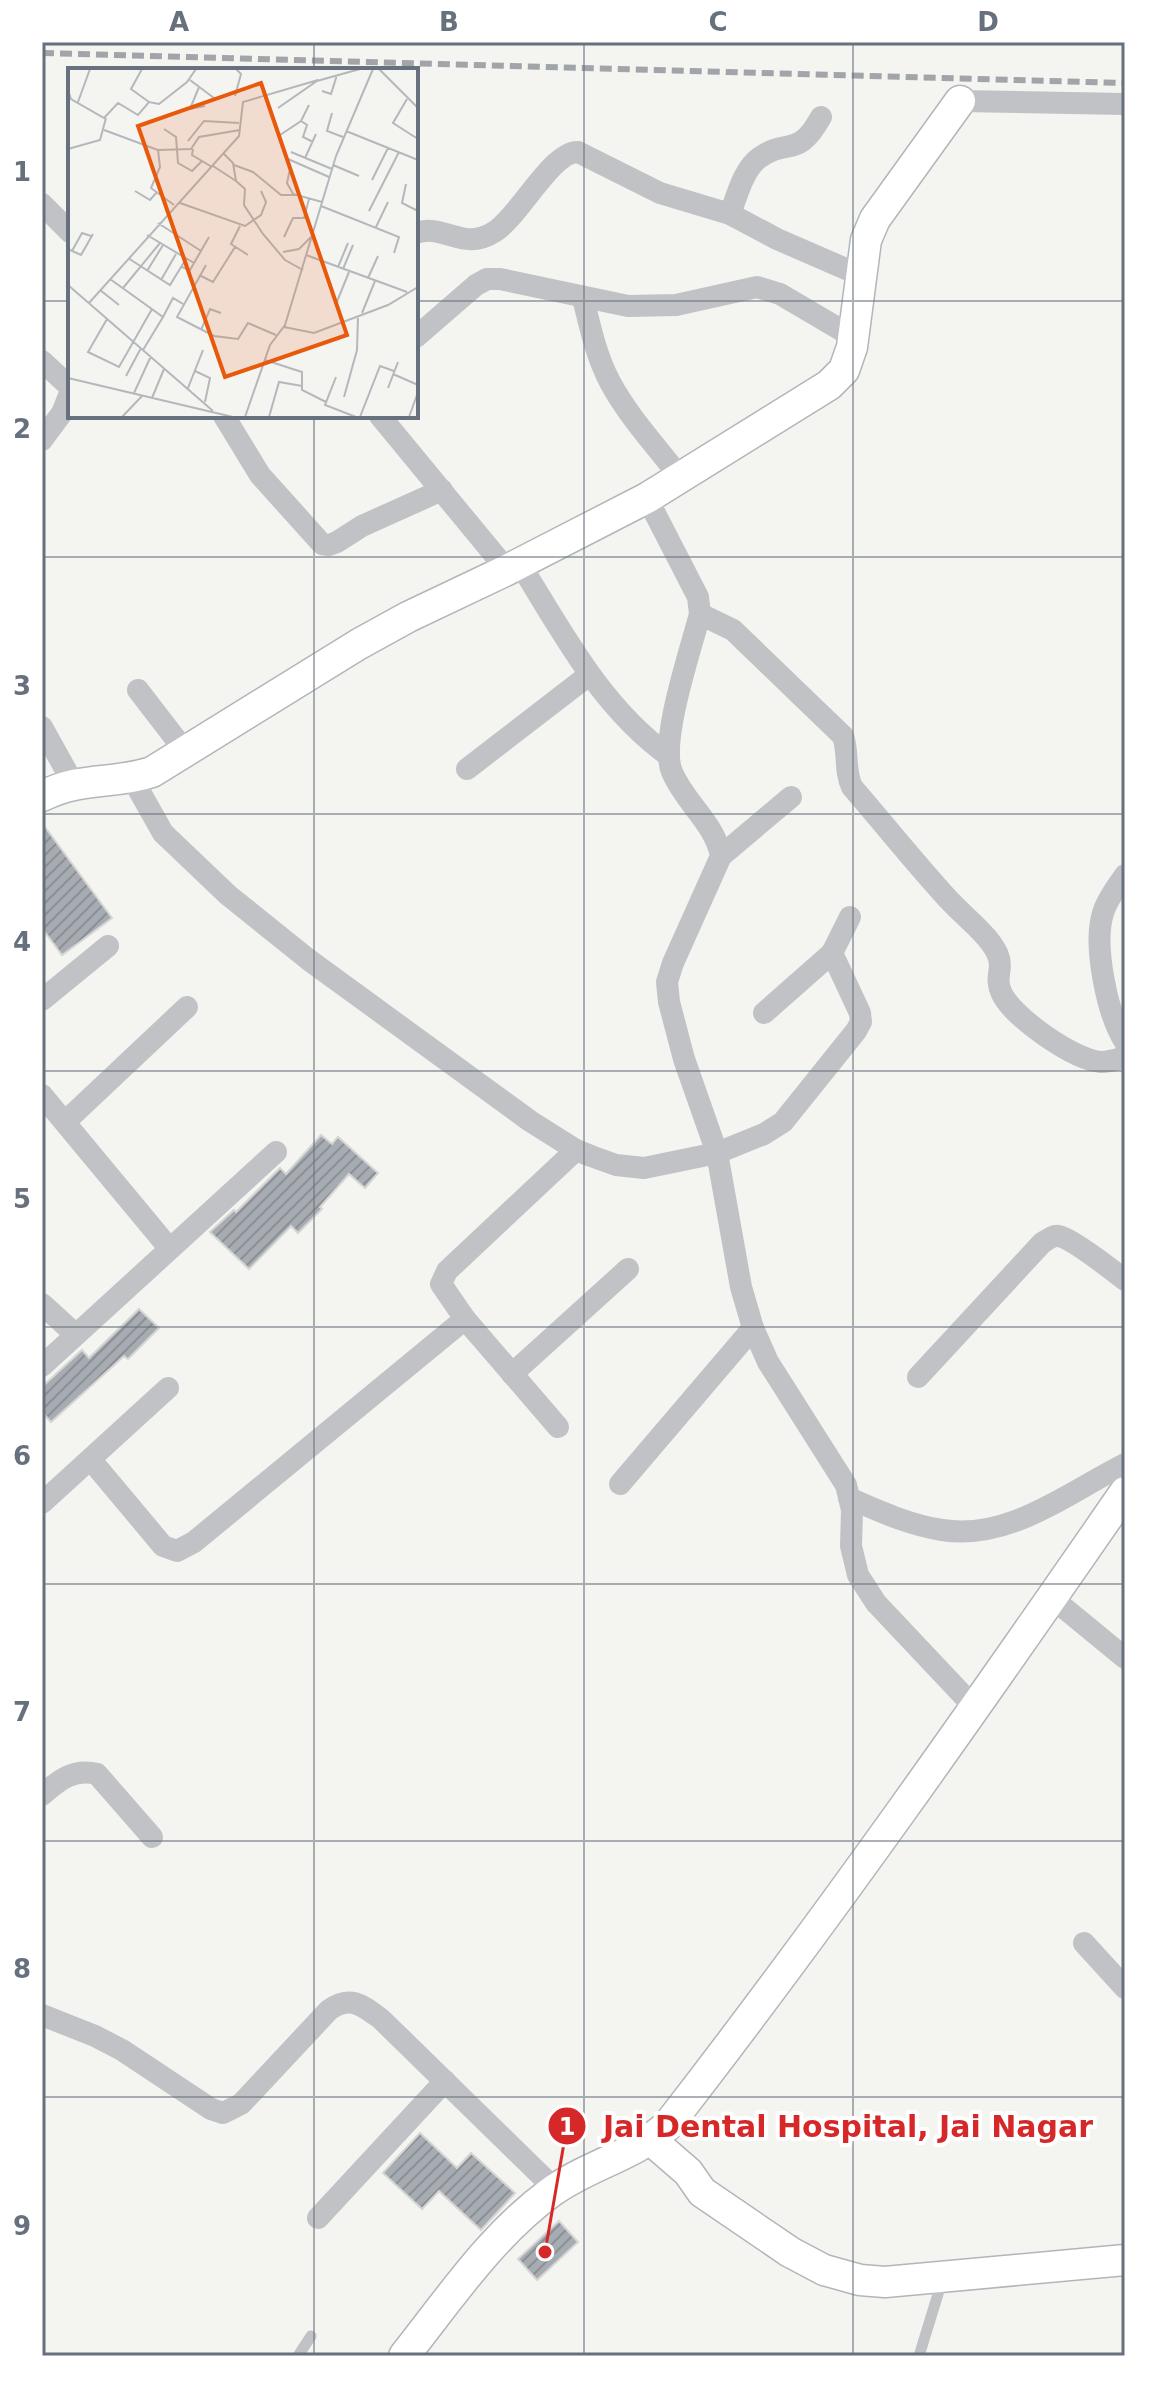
<svg xmlns="http://www.w3.org/2000/svg" width="1167" height="2398" font-family="'DejaVu Sans',sans-serif">
<defs>
<pattern id="building-hatch" width="6" height="6" patternUnits="userSpaceOnUse" patternTransform="scale(2)"><rect width="6" height="6" fill="#a7acb2"/><path d="M-1 1l2-2M0 6l6-6M5 7l2-2" fill="none" stroke="#8c9096"/></pattern>
</defs>
<rect width="100%" height="100%" fill="#f4f4f1"/>
<g fill="url(#building-hatch)" stroke="#d5d5d3" stroke-width="2">
<polygon points="42,823 112,918 62,955 42,928"/>
<polygon points="321,1135 332,1144 338,1137 378,1173 365,1188 349,1174 320,1207 322,1209 298,1233 291,1226 249,1269 210,1232 234,1210 236,1212 280,1168 286,1174"/>
<polygon points="139,1309 159,1328 128,1359 124,1356 51,1422 42,1412 42,1387 82,1350 89,1358"/>
<polygon points="420,2133 457,2168 471,2153 515,2193 481,2230 439,2191 422,2209 383,2173"/>
<polygon points="559,2221 578,2242 537,2280 518,2259"/>
</g>
<g fill="none" stroke-linecap="round" stroke-linejoin="round">
<defs>
<g id="secondary">
<path d="M42,796c41,-20 70,-11 110,-24l207,-128 49,-27 99,-47 140,-72 182,-113 15,-15 8,-23 14,-107 9,-21 85,-118"/>
<polyline points="651,2140 688,2172 702,2192 790,2252 824,2270 860,2280 885,2282 1125,2260"/>
<path d="M404,2356c46,-58 87,-120 147,-164 37,-27 83,-36 117,-67 160,-206 309,-419 457,-633"/>
</g>
</defs>
<use href="#secondary" stroke="#b2b6ba" stroke-width="33"/>
<g stroke="#c0c2c5" stroke-width="11">
<polyline points="298,2356 311,2336"/>
<polyline points="919,2356 942,2281"/>
</g>
<g stroke="#c0c2c5" stroke-width="22">
<polyline points="960,101 1125,104"/>
<polyline points="42,204 70,232"/>
<path d="M730,214c7,-18 13,-44 29,-56 29,-21 38,2 62,-41"/>
<path d="M416,233c28,-10 47,19 78,-1 25,-15 58,-81 84,-80l82,41 70,21 47,25 85,37"/>
<path d="M583,298c7,28 13,58 27,84 18,34 46,64 70,95"/>
<polyline points="416,337 476,285 487,279 500,279 628,306 676,305 757,287 780,294 853,337"/>
<polyline points="42,361 70,387"/>
<polyline points="224,416 260,475 322,544 329,545 337,542 362,526 442,490"/>
<polyline points="380,416 507,570"/>
<polyline points="42,440 62,413 70,393"/>
<path d="M647,498l51,99 2,17c-9,35 -41,128 -28,158 13,31 42,50 49,84l-48,107 -6,19 2,20 15,57 33,94 24,134 12,41 15,34 78,123 6,25 -1,36 7,29 18,28 100,106"/>
<path d="M520,564c43,69 81,143 149,192"/>
<path d="M700,614l33,16 110,106c6,17 1,34 9,51 32,37 63,76 96,112 12,13 27,25 39,39 25,30 4,33 15,56 12,24 72,66 99,68 8,0 17,-3 24,-5"/>
<polyline points="138,690 185,751"/>
<polyline points="42,727 73,783"/>
<polyline points="467,769 589,675"/>
<polyline points="132,778 163,833 228,895 309,960 530,1121 576,1150 591,1156 616,1165 644,1168 717,1153 764,1134 783,1122 856,1031 861,1022 860,1013 832,953 850,917"/>
<polyline points="721,856 791,797"/>
<path d="M1125,875c-8,12 -18,24 -22,38 -10,32 4,101 22,129"/>
<polyline points="42,1000 108,946"/>
<polyline points="764,1013 832,953"/>
<polyline points="42,1095 169,1248"/>
<polyline points="66,1121 187,1007"/>
<polyline points="42,1304 75,1334"/>
<polyline points="42,1366 276,1152"/>
<polyline points="512,1374 628,1269"/>
<path d="M918,1377l124,-134c5,-3 11,-8 17,-7 14,3 53,34 66,44"/>
<polyline points="558,1427 465,1319 441,1284 447,1271 576,1150"/>
<polyline points="91,1460 163,1546 177,1551 194,1542 465,1319"/>
<polyline points="620,1484 753,1328"/>
<path d="M849,1498c30,13 60,27 93,32 67,11 127,-38 183,-66"/>
<polyline points="42,1503 168,1388"/>
<polyline points="1052,1598 1125,1658"/>
<path d="M42,1795c17,-15 32,-27 55,-21l55,63"/>
<polyline points="1084,1943 1125,1988"/>
<path d="M42,2015l53,21 27,14 89,59 12,4 18,-9 88,-94c22,-15 33,-5 52,9l174,170"/>
<polyline points="318,2218 445,2081"/>
</g>
<use href="#secondary" stroke="#fff" stroke-width="30"/>
<polyline stroke="#a1a5aa" stroke-width="6" stroke-dasharray="12 6" stroke-linecap="butt" points="42,53 1125,83"/>
</g>
<path fill="none" stroke="#67717e" stroke-width="2" stroke-opacity="0.55" d="M314,42v28M584,42v2314M853,42v2314M42,301h28M416,301h709M314,416v1940M42,557h1083M42,814h1083M42,1071h1083M42,1327h1083M42,1584h1083M42,1841h1083M42,2097h1083"/>
<g transform="translate(68 68)">
<rect width="350" height="350" fill="#f4f4f1"/>
<path fill="none" stroke="#b4b8bc" stroke-width="2" d="M74,1l-11,20 18,13M311,1l39,39M122,12l24,18M131,19l-9,22 15,-3M0,22l3,9 33,19 14,-15 20,12 11,-13 10,2 28,-22 9,-13M254,23l9,3 6,-19M167,28l6,-22 -5,-5M339,31l-14,24 25,16M10,34l12,-33M210,40l39,-27 43,-12M264,45l-5,18 16,6M233,53l6,4 -4,12 10,5M96,61l12,8 2,26 14,8 10,-10M36,62l54,20 2,17 -9,21 23,17M278,63l72,29M212,67l21,-14 8,-16M120,73l16,-20 35,2M0,81l32,-9 6,-22M125,81l-1,6 20,12M90,82l33,-1 8,-12 41,-7M223,84l41,17M156,86l9,9 3,18 9,8 -1,16 19,29 22,26 18,10M237,90l11,-24M220,91l41,18M166,97l19,7 28,23h14M265,97l26,11M145,98l23,15M222,101l-3,14 6,11 29,8M304,112l16,-32M338,116l-4,19 16,8M67,123l15,9 7,-8M112,135l65,23 16,-11 5,-13 -5,-11M253,138l78,31 -5,16M301,143l30,-59M90,155l43,28M172,158l-9,18 17,11M308,159l12,-25M79,167l47,28M216,169l9,-19h11l5,-19M0,181l13,6 12,-21M4,183l10,-18 9,3M215,184l16,-3 12,-12M238,187l101,37M60,190l42,27 16,-26M138,197l-29,52 37,19 24,3 10,-16 28,12M114,199l8,3 19,-33M270,199l10,-24M275,201l10,-24M79,203l16,-26M133,208l12,6 22,-35M300,210l10,-22M42,211l53,38 10,-19 10,6M93,212l15,-26M0,217l145,126M55,220l37,-45M32,222l19,15M21,235l150,-167 4,-34 75,-22M268,236l13,-32M294,245l13,-32M39,251l-19,33 31,15 33,-58M216,259l30,6 74,-28 30,-18M133,262l9,-21 11,4M75,282l20,-33M197,292l37,12v18l24,12M127,303l15,7 -5,24M325,306l25,11M58,308l15,-28M268,309l-11,28 31,12M0,310l165,39M120,320l15,-38M320,320l10,-26M66,325l17,-37M276,329l13,-47 1,-34M84,330l12,-29M54,349l20,-21M177,349l25,-72 15,-20 51,-169 37,-87M201,349l10,-35 23,4M292,349l20,-51 14,5M341,349l9,-25"/>
<path fill="#e8590c" fill-opacity="0.15" stroke="#e8590c" stroke-width="4" d="M193,15l86,252 -122,42 -87,-251z"/>
<rect width="350" height="350" fill="none" stroke="#67717e" stroke-width="4"/>
</g>
<path fill="none" stroke="#d62828" stroke-width="3" d="M545 2252L567 2126"/>
<g fill="#d62828" stroke="#fff" stroke-width="3">
<circle cx="545" cy="2252" r="8"/>
<circle cx="567" cy="2126" r="20"/>
</g>
<g font-size="24" text-anchor="middle" font-weight="bold" fill="#fff">
<text x="567" y="2135">1</text>
</g>
<g font-size="30" text-anchor="middle" font-weight="bold" fill="#d62828" stroke="#fff" stroke-width="8" stroke-linejoin="round" paint-order="stroke">
<text x="848" y="2137">Jai Dental Hospital, Jai Nagar</text>
</g>
<rect width="1167" height="2398" fill="none" stroke="#ffffff" stroke-width="88"/>
<rect x="44" y="44" width="1079" height="2310" fill="none" stroke="#67717e" stroke-width="3"/>
<g font-size="26" text-anchor="middle" font-weight="bold" fill="#67717e">
<text x="179" y="31">A</text>
<text x="449" y="31">B</text>
<text x="718" y="31">C</text>
<text x="988" y="31">D</text>
<text x="22" y="181">1</text>
<text x="22" y="438">2</text>
<text x="22" y="695">3</text>
<text x="22" y="951">4</text>
<text x="22" y="1208">5</text>
<text x="22" y="1465">6</text>
<text x="22" y="1721">7</text>
<text x="22" y="1978">8</text>
<text x="22" y="2235">9</text>
</g>
</svg>
